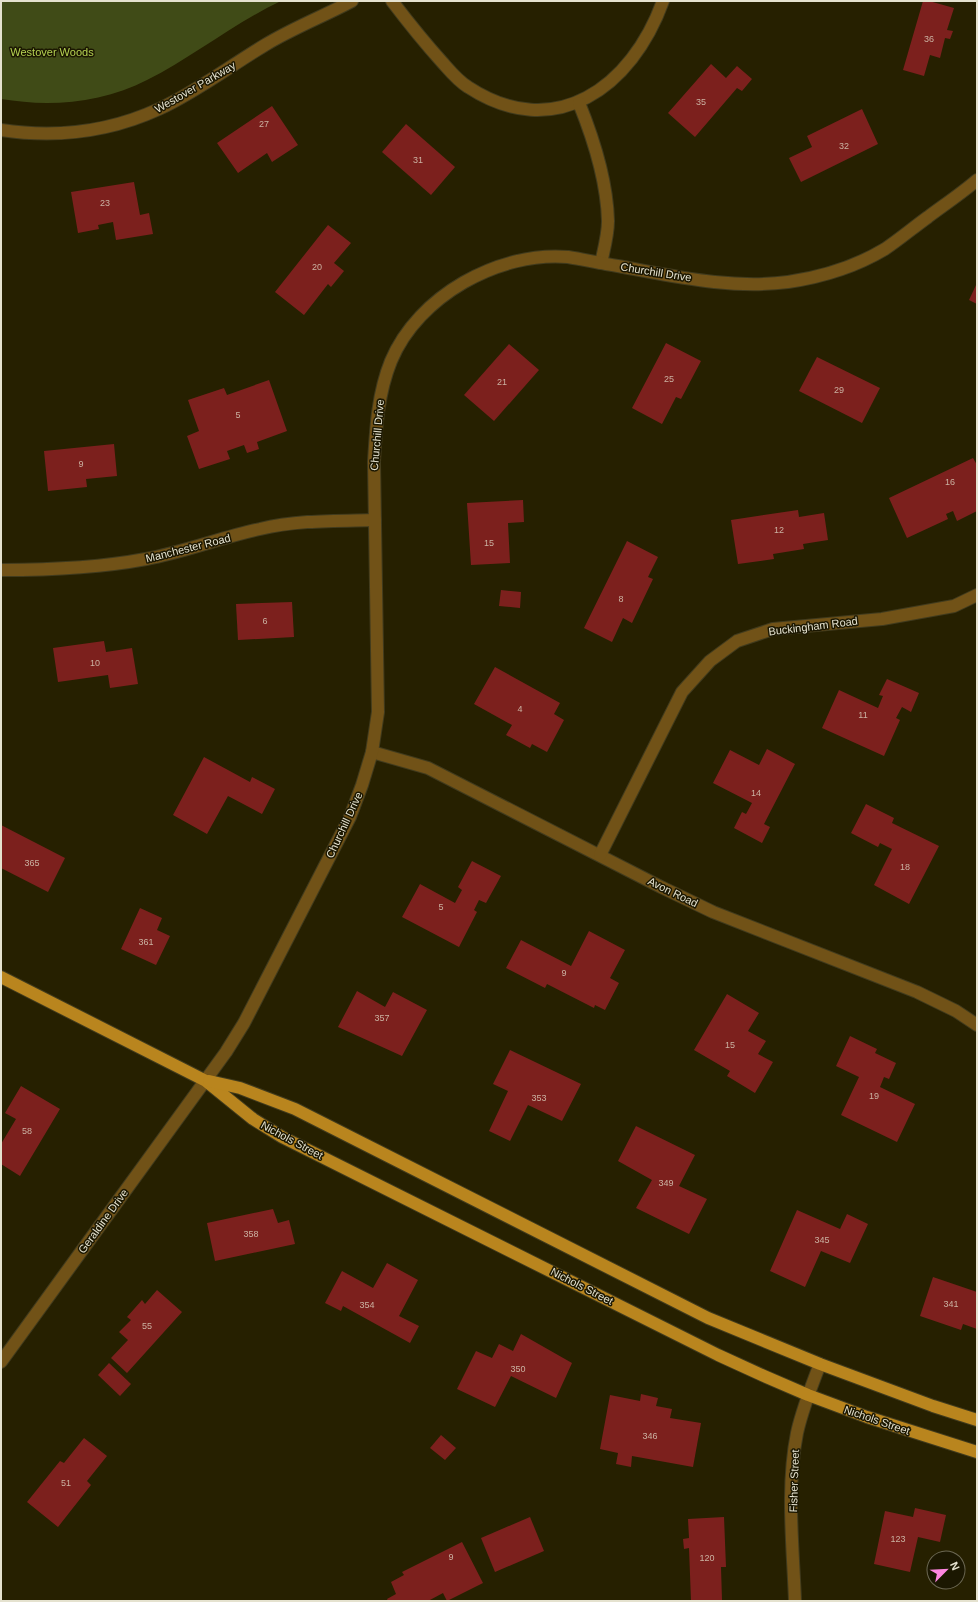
<svg xmlns="http://www.w3.org/2000/svg" width="978" height="1602" font-family="Arial,sans-serif">
<rect width="100%" height="100%" fill="#262000"/>
<path fill="#404b17" d="M1,1h280c-47,22 -88,56 -134,79 -30,16 -67,23 -100,23 -16,0 -31,-2 -46,-4z"/>
<g fill="#7c201d">
<polygon points="923,1 929,1 954,8 947,30 953,31 950,39 945,38 940,58 930,55 924,76 903,70"/>
<polygon points="711,64 726,78 737,66 752,79 742,91 737,88 695,137 668,113"/>
<polygon points="272,106 298,145 272,162 267,153 238,173 217,143"/>
<polygon points="862,109 878,144 801,182 789,158 812,147 807,136"/>
<polygon points="406,124 455,167 431,195 382,152"/>
<polygon points="134,182 140,215 149,213 153,234 116,240 113,222 98,225 99,229 78,233 71,192"/>
<polygon points="328,225 351,243 334,263 344,271 331,287 328,284 304,315 275,292"/>
<polygon points="977,283 977,304 969,300"/>
<polygon points="666,343 701,361 681,399 676,397 662,424 632,408"/>
<polygon points="509,344 539,370 494,421 464,395"/>
<polygon points="817,357 880,388 862,423 799,391"/>
<polygon points="269,380 287,431 257,442 259,449 247,453 244,445 227,451 230,459 199,469 187,436 199,431 188,400 224,388 227,395"/>
<polygon points="114,444 117,476 86,479 87,487 48,491 44,451"/>
<polygon points="973,458 977,465 977,511 957,521 953,511 946,514 948,519 907,538 889,498"/>
<polygon points="523,500 524,522 508,523 510,563 471,565 467,503"/>
<polygon points="798,510 799,517 824,513 828,540 803,544 804,549 773,554 774,559 738,564 731,520"/>
<polygon points="627,541 658,557 648,577 653,579 632,623 623,618 612,642 584,628"/>
<polygon points="501,590 521,592 520,608 499,606"/>
<polygon points="292,602 294,637 238,640 236,604"/>
<polygon points="104,641 106,652 132,648 138,684 110,688 108,675 58,682 53,648"/>
<polygon points="495,667 560,703 554,714 564,720 547,752 532,744 530,748 506,735 512,725 474,704"/>
<polygon points="887,679 919,693 911,712 902,707 896,718 900,720 884,756 822,728 839,690 878,708 883,696 879,695"/>
<polygon points="767,749 795,764 764,824 770,827 762,843 734,828 742,812 746,814 752,803 713,783 730,750 759,765"/>
<polygon points="204,757 250,782 252,777 275,789 262,814 228,796 207,834 173,815"/>
<polygon points="866,804 894,818 892,823 939,846 909,904 874,885 892,849 880,843 878,847 851,833"/>
<polygon points="1,825 65,858 48,892 1,868"/>
<polygon points="472,861 501,876 486,903 479,900 474,910 477,912 459,947 402,917 420,884 455,903 462,890 458,887"/>
<polygon points="140,908 162,918 157,930 170,936 156,965 121,949"/>
<polygon points="589,931 625,950 610,978 619,983 605,1010 595,1005 594,1008 547,984 545,988 506,968 521,940 571,966"/>
<polygon points="357,991 385,1007 393,992 427,1010 402,1056 338,1027"/>
<polygon points="727,994 759,1013 748,1031 766,1041 758,1054 773,1062 755,1093 727,1076 730,1071 694,1050"/>
<polygon points="850,1036 877,1049 875,1053 896,1063 889,1079 884,1077 880,1087 915,1104 897,1142 841,1115 859,1077 836,1066"/>
<polygon points="510,1050 581,1084 562,1121 528,1105 510,1141 489,1131 508,1091 493,1084"/>
<polygon points="21,1086 60,1109 20,1176 1,1164 1,1144 16,1119 5,1113"/>
<polygon points="636,1126 695,1155 679,1186 707,1199 689,1234 636,1208 652,1180 618,1161"/>
<polygon points="273,1209 278,1223 289,1220 295,1244 215,1261 207,1223"/>
<polygon points="797,1210 840,1229 847,1214 868,1224 850,1263 821,1251 805,1287 770,1271"/>
<polygon points="387,1263 418,1280 399,1316 419,1326 410,1343 343,1306 341,1311 325,1303 342,1271 373,1288"/>
<polygon points="933,1277 977,1292 977,1329 963,1324 961,1330 920,1316"/>
<polygon points="157,1290 182,1312 127,1373 111,1358 128,1340 119,1332 131,1320 127,1317 142,1300 145,1304"/>
<polygon points="521,1334 572,1363 556,1398 511,1376 495,1407 457,1389 476,1351 492,1358 499,1344 513,1351"/>
<polygon points="109,1363 131,1384 120,1396 98,1375"/>
<polygon points="641,1394 658,1398 656,1406 672,1409 670,1418 701,1423 693,1467 632,1456 631,1467 616,1464 618,1453 600,1449 610,1395 640,1401"/>
<polygon points="441,1435 456,1448 445,1460 430,1448"/>
<polygon points="84,1438 107,1456 87,1481 91,1485 58,1527 27,1502 60,1461 64,1463"/>
<polygon points="915,1508 946,1515 940,1542 918,1537 910,1572 874,1564 885,1511 913,1517"/>
<polygon points="530,1517 544,1551 495,1572 481,1538"/>
<polygon points="724,1517 726,1567 721,1567 722,1600 691,1601 689,1548 684,1549 683,1539 689,1538 688,1519"/>
<polygon points="462,1542 483,1583 447,1601 443,1593 428,1601 388,1601 387,1599 396,1594 391,1582 404,1575 402,1572"/>
</g>
<g fill="none" stroke-linecap="round" stroke-linejoin="round">
<defs>
<g id="minor">
<path d="M392,1c16,21 32,41 50,61 8,9 16,19 26,25 87,57 164,0 195,-86"/>
<path d="M579,103c15,37 28,77 29,118 0,14 -4,28 -7,42"/>
<path d="M1,130c53,8 108,2 158,-21 37,-17 71,-43 106,-64 28,-17 59,-29 87,-44"/>
<path d="M1,570c49,0 97,-2 145,-11 39,-7 76,-22 114,-30 37,-9 77,-8 115,-9"/>
<polyline points="372,752 428,768 661,887 713,912 917,992 956,1011 977,1025"/>
<polyline points="600,855 682,692 710,661 737,641 773,629 882,619 954,606 977,595"/>
<path d="M1,1362l225,-310 18,-29 106,-206 12,-32 10,-33 6,-40 -4,-250c2,-35 4,-69 17,-101 27,-65 108,-110 177,-104 13,2 26,5 38,7 60,10 121,26 182,18 34,-5 67,-15 97,-33 15,-10 29,-22 43,-32 16,-12 34,-24 49,-37"/>
<path d="M795,1601c-2,-55 -9,-113 2,-168 5,-23 14,-46 23,-69"/>
</g>
<g id="major">
<polyline points="1,977 206,1081 253,1119 282,1137 718,1355 764,1376 808,1395 867,1417 977,1452"/>
<polyline points="209,1081 240,1088 295,1109 708,1318 820,1364 933,1406 977,1420"/>
</g>
</defs>
<use href="#minor" stroke="#413b1d" stroke-width="14"/>
<use href="#major" stroke="#413b1d" stroke-width="14"/>
<use href="#minor" stroke="#715217" stroke-width="12"/>
<use href="#major" stroke="#b9851e" stroke-width="12"/>
</g>
<g text-anchor="middle" dominant-baseline="central" stroke-width="3" stroke-linejoin="round" paint-order="stroke">
<g font-size="9" fill="#cbb2a2">
<text x="929" y="39">36</text>
<text x="701" y="102">35</text>
<text x="264" y="124">27</text>
<text x="844" y="146">32</text>
<text x="418" y="160">31</text>
<text x="105" y="203">23</text>
<text x="317" y="267">20</text>
<text x="669" y="379">25</text>
<text x="502" y="382">21</text>
<text x="839" y="390">29</text>
<text x="238" y="415">5</text>
<text x="81" y="464">9</text>
<text x="950" y="482">16</text>
<text x="779" y="530">12</text>
<text x="489" y="543">15</text>
<text x="621" y="599">8</text>
<text x="265" y="621">6</text>
<text x="95" y="663">10</text>
<text x="520" y="709">4</text>
<text x="863" y="715">11</text>
<text x="756" y="793">14</text>
<text x="32" y="863">365</text>
<text x="905" y="867">18</text>
<text x="441" y="907">5</text>
<text x="146" y="942">361</text>
<text x="564" y="973">9</text>
<text x="382" y="1018">357</text>
<text x="730" y="1045">15</text>
<text x="874" y="1096">19</text>
<text x="539" y="1098">353</text>
<text x="27" y="1131">58</text>
<text x="666" y="1183">349</text>
<text x="251" y="1234">358</text>
<text x="822" y="1240">345</text>
<text x="951" y="1304">341</text>
<text x="367" y="1305">354</text>
<text x="147" y="1326">55</text>
<text x="518" y="1369">350</text>
<text x="650" y="1436">346</text>
<text x="66" y="1483">51</text>
<text x="898" y="1539">123</text>
<text x="451" y="1557">9</text>
<text x="707" y="1558">120</text>
</g>
<g font-size="11" fill="#b5d252" stroke="#1b1701">
<text x="52" y="52">Westover Woods</text>
</g>
<g font-size="11" fill="#e5e2cf" stroke="#1b1701">
<text transform="translate(195 87) rotate(-30)">Westover Parkway</text>
<text transform="translate(656 272) rotate(9)">Churchill Drive</text>
<text transform="translate(377 435) rotate(-85)">Churchill Drive</text>
<text transform="translate(188 548) rotate(-14)">Manchester Road</text>
<text transform="translate(813 626) rotate(-7)">Buckingham Road</text>
<text transform="translate(344 825) rotate(-65)">Churchill Drive</text>
<text transform="translate(673 892) rotate(26)">Avon Road</text>
<text transform="translate(292 1140) rotate(28)">Nichols Street</text>
<text transform="translate(103 1221) rotate(-54)">Geraldine Drive</text>
<text transform="translate(582 1286) rotate(27)">Nichols Street</text>
<text transform="translate(877 1420) rotate(19)">Nichols Street</text>
<text transform="translate(794 1481) rotate(-88)">Fisher Street</text>
</g>
</g>
<rect width="978" height="1602" fill="none" stroke="#e5e2cf" stroke-width="4"/>
<g transform="translate(946 1570) rotate(66)"><circle r="19" fill="#1b1701" stroke="#6c6853"/>
<path d="M0-3L7 15L0 10L-7 15Z" fill="#fe86e1"/>
<text y="-6" font-size="11" font-weight="bold" text-anchor="middle" fill="#e5e2cf">N</text>
</g>
</svg>
